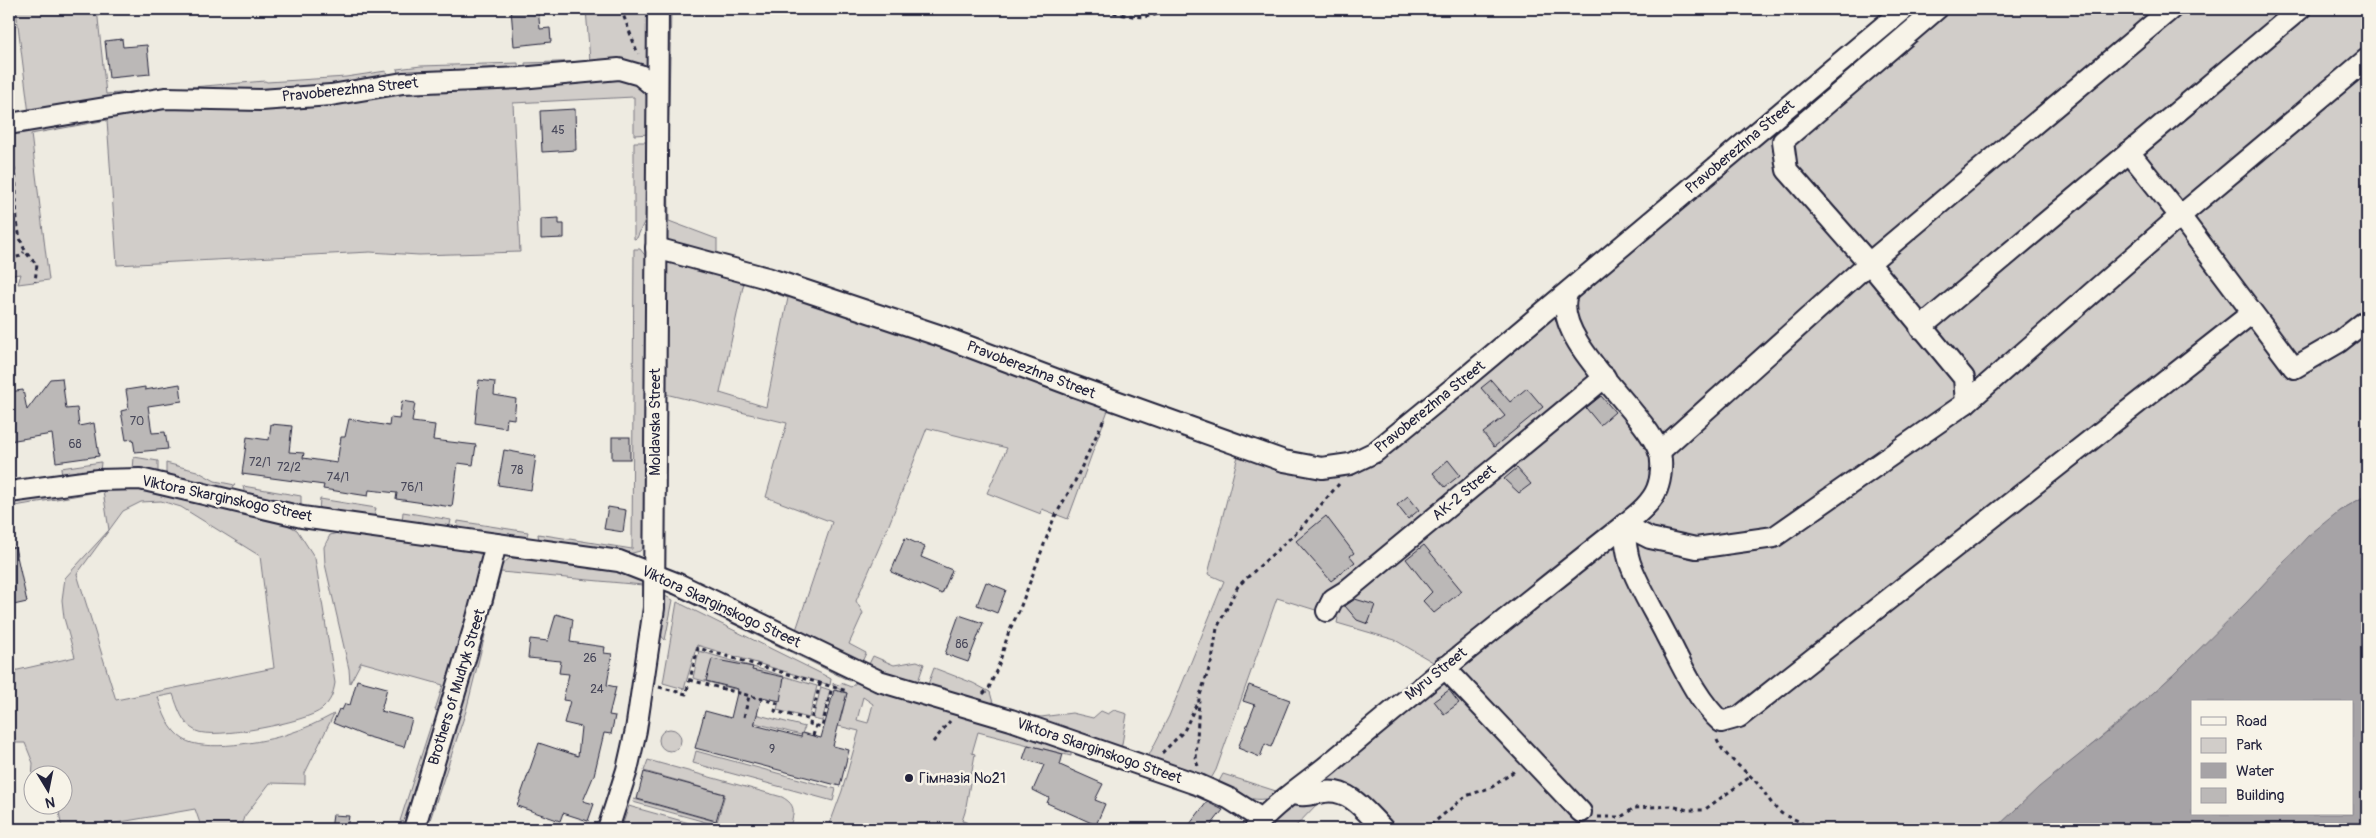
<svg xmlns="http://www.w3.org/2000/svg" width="2376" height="838" font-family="Pangolin,sans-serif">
<rect width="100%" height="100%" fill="#eeebe1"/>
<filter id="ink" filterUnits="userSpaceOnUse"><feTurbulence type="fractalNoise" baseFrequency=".02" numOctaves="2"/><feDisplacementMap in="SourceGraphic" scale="10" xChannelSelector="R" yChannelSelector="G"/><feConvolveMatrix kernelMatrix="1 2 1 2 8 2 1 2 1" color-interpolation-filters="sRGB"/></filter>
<g filter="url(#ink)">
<g fill="#d1cdc9" stroke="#7a7882" fill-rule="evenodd">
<polygon points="16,9 97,9 106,94 147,91 9,120 9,104 11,104 14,116 29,114"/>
<polygon points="586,9 654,9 651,78 526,73 525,63 590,61"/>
<polygon points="665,9 671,9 668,151 669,221 717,239 717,259 663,241"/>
<path d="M1912,9h455v486l-28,16c-56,54 -110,112 -167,165 -58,53 -120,99 -177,153h-609l-32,-34 -48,-2 147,-126 214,-189 -97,-159 4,-27z"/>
<polygon points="518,63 519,74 400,82 397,69 421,66"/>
<polygon points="386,71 389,84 326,92 156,90 265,81 267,82 346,77"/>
<polygon points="629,74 650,90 650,134 634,135 634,97 513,103 520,252 419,255 370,252 117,265 107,120 31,134 49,280 18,284 21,274 9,275 9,127 106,112"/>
<polygon points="634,142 650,142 649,211 637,238 634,239"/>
<polygon points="634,249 640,249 648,259 646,543 640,551 629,554 539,542 538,534 632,549"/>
<path d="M676,255l435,147 -43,117 -26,-10 -1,5 -54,-21 20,-45 -80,-20 -39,99 -32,74 7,12 -14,31 17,9 -5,11 -66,-31 37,-111 -66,-25 21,-74 -126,-30 2,-129zM744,282l44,16 -22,109 -46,-14z"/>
<polygon points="1560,303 1597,373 1322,612 1277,598 1216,770 1208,784 926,690 934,668 973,683 990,692 993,703 1030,715 1041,717 1072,713 1093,718 1101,711 1108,714 1114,710 1127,714 1121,750 1147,759 1169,716 1224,581 1208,574 1240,448 1334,470"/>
<polygon points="1598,386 1650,443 1653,490 1328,753 1433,662 1395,640 1337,623 1338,618 1330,614"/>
<polygon points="134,457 158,461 158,473 133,470"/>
<polygon points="101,462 100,472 62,477 61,468"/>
<polygon points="166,463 197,471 215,481 235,485 227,492 166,474"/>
<path d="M119,486l36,3 129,34 13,7 18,28 20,125c-2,11 -4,18 -13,26 -14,13 -109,31 -126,22 -14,-7 -18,-23 -23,-37l-15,3c5,16 11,33 25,42 20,14 82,3 105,-5 16,-5 31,-12 46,-20l-29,59v11l-35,-1 -26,34 -4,12h-38l-7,-20 -114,20h-19l-4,-23h4v-30h-30v6l1,-19 -8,-20h-10l-6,-51v-20l66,-15 -11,-39 -2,-18 3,-22 44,-48 -6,-39 -94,16v-6zM161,501l20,6 79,49 14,112 -158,32 -39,-126 46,-63 18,-9z"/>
<polygon points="243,486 301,496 301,509 245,495"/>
<polygon points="320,499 376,508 374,518 319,511"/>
<polygon points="403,512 451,520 449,529 402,522"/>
<polygon points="458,521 528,532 526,540 457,530"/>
<polygon points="345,531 473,548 484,558 444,713 435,710 443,685 361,662 350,683 349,669 325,564 324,547 330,535"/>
<path d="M515,555l108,14 23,12 -4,62h-4l7,-52 -2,-6 -142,-13 -13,50 -5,-1c7,-24 8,-54 32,-66z"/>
<polygon points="674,592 854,679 850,681 670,593"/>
<path d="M665,596l8,4 -8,40c-10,-8 -3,-32 -2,-43z"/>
<polygon points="677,602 822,674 831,679 830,685 697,645 684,689 663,683"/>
<polygon points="482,626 487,627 466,711 427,829 420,829"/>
<polygon points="699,651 817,686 809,718 777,710 779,701 693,678"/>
<polygon points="873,656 894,665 917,661 924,664 916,687 867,668"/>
<path d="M858,681l203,63v5l10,4v3l-93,-24 -6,21 3,1 -10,58 -3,9 5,2 -2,6h-137l14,-38 17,-60 -33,-8 1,-4 13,3 7,-29 -14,-7v-3l6,2 2,-2 10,4zM863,697l10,7 -5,19 -11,-3z"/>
<polygon points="821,687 830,690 822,721 813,719"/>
<polygon points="755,714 805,727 801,735 755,723"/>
<polygon points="431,725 439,727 408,823 400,821"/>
<circle cx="670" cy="740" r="11"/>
<polygon points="696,751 836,789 833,801 693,763"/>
<path d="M648,760l134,37c16,9 11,16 8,31l-71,1 1,-3 -87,-24 1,-3 83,23 8,-28 -81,-23z"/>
<path d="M1223,774l56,18c-17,16 -43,2 -63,-5z"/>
<polygon points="1345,798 1320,801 1293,829 1264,829 1294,800"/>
<polygon points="629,806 632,807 711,829 621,829"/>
</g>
<path fill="#a6a3a6" stroke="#716f7b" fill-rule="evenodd" d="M2367,495v334h-372l44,-42 83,-66 51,-46 74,-73 61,-66 31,-25zM2192,702h160v112h-160z"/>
<g fill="#bbb8b7" stroke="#22223b">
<polygon points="511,9 538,9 540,29 550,28 551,42 514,46"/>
<polygon points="122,39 123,47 147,45 150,74 109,78 105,41"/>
<polygon points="575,109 576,150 542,152 540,111"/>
<polygon points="559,218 559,224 564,224 564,238 541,239 541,219"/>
<polygon points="62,378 66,409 77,408 79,426 94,423 99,456 56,462 52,434 9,441 9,392 23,390 27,410 50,379"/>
<polygon points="479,380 495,382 494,395 516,399 514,419 507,418 506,428 475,423"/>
<polygon points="1491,380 1510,402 1527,388 1543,407 1494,447 1483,433 1505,416 1481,388"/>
<polygon points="180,384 182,401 148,406 152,433 165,432 168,449 135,452 133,439 126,440 121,411 129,409 126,390 145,387 145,390"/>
<polygon points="1601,396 1615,412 1600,425 1586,408"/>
<polygon points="402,401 415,403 412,422 435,425 433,440 476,445 473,465 458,463 452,507 396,499 397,493 369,490 368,496 323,489 324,485 242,474 247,437 269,440 271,424 292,426 289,452 304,453 303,458 337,463 341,437 345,437 349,419 389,426 390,418 399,419"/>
<rect x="612" y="437" width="18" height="22"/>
<polygon points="504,450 536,456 531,490 498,485"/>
<polygon points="1448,460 1460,475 1445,487 1433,473"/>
<polygon points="1517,468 1531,484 1519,493 1504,479"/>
<polygon points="1408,496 1419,510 1408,519 1397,505"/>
<polygon points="608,507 626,510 623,532 604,529"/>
<polygon points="1326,516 1354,553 1350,556 1355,562 1331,581 1296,541"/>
<polygon points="905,538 925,547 921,557 952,570 942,594 891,572"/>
<polygon points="1424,545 1462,591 1434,613 1423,601 1432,592 1406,559"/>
<polygon points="15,547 27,602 9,606 9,548"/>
<polygon points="986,582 1006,590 997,613 977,605"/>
<polygon points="1355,599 1375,605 1368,624 1357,620 1345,606"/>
<polygon points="556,614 573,619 570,642 605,647 604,653 612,654 607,685 616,687 609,715 615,716 611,734 604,733 594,775 583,801 594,804 588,821 563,813 560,821 517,806 539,743 578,756 581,727 564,723 570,701 563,700 569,674 559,673 561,661 528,658 530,639 548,641"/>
<polygon points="959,615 983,623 968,662 945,654"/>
<polygon points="712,659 753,667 752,670 784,677 780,701 762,697 754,725 801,737 802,733 821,738 834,690 847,693 833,746 849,750 840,786 695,748 705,711 731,718 738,689 706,681"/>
<polygon points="357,680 387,688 381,711 412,719 404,747 365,736 333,723 339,709 342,710 345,704 350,705"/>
<polygon points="1249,685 1290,700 1271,747 1265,744 1260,757 1238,748 1255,705 1243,701"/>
<polygon points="1449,690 1459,703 1444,714 1434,701"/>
<polygon points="1028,745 1063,754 1060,765 1103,784 1095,800 1105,804 1096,825 1047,803 1049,798 1033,790 1044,765 1023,759"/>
<polygon points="644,772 724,794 716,821 637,799"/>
<polygon points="1207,802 1223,810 1208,829 1186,829"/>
<polygon points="333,815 349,816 347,829 331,829"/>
</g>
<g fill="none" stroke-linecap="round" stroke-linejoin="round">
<defs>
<g id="minor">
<polyline points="1937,9 1783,141 1787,170 1869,263 1964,378 1966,403"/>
<polyline points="9,124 165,98 261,100 331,95 403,83 520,78 619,69 640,75 657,89"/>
<polyline points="2129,152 2180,216 2294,368 2339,342 2367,320"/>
<polyline points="656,248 767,278 938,335 1071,385 1284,461 1322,468 1350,464 1375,452 1452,389 1904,9"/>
<polyline points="1920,328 2300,9"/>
<polyline points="1659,452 1869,263 2171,9"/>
<polyline points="9,492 98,480 140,479 302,517 619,561 678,584 879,681 1011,720 1199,785 1230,799 1260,818"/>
<polyline points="1624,525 1650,538 1696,548 1774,537 1966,403 2180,216 2367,59"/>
<path d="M1624,525c1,13 2,26 6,38 9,25 24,48 36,72 16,30 30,64 55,87l18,-5 513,-404"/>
<polyline points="1327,611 1333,599 1346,591 1605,377"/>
<polyline points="1444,667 1581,812"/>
<path d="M1293,794c10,3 20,0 31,-2 26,-4 42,20 59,37"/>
<polyline points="414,829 476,622 496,544"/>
<polyline points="608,829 627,770 636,730 654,608 658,9"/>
<path d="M1255,829c10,-19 54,-48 73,-64 97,-82 196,-161 296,-240 12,-10 27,-21 33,-36 4,-10 6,-28 2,-38 -17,-43 -108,-111 -92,-157"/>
</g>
</defs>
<use href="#minor" stroke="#22223b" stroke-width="24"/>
<g stroke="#22223b" stroke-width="3" stroke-dasharray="4 4" stroke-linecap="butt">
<polyline points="621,9 638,54"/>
<path d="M1098,9c22,4 49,15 68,0"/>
<path d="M9,152c2,7 5,15 6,23 3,29 -4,70 22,89l-2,18"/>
<polyline points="9,259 21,256 24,252"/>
<polyline points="690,680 777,703 775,711 810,720"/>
<polyline points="820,683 810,724 822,727 832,687"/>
<polyline points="659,687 686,694 698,648 847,691"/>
<polyline points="983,694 989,688 999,664 1009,631 1019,611 1054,518 1075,481 1105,417"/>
<polyline points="744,717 749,696"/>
<polyline points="813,736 816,725"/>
<path d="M1717,740c7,17 28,29 40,43 9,10 13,21 24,30 8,6 20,6 26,16"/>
<polyline points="933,742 950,721"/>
<polyline points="1162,753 1184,731 1198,701"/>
<polyline points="1198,766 1196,761 1199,698 1212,660 1217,628 1238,586 1299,530 1339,484"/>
<polyline points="1598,817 1621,817 1634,808 1671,806 1688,810 1704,810 1750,777"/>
<polyline points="963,829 965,821"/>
<polyline points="1415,829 1432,824 1466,796 1492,787 1516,770"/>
</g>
<use href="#minor" stroke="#f7f3e8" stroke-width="20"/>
</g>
</g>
<circle fill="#22223b" stroke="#f7f3e8" stroke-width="2" cx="909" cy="778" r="5"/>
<g text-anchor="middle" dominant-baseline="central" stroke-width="5" stroke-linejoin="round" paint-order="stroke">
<g font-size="12" fill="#48485a">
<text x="558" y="130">45</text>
<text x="137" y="421">70</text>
<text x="75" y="444">68</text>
<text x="260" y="462">72/1</text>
<text x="289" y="467">72/2</text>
<text x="517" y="470">78</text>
<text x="338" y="477">74/1</text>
<text x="412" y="487">76/1</text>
<text x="962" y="644">86</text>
<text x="590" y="658">26</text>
<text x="597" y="689">24</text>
<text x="772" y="749">9</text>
</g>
<g font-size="15" fill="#22223b" stroke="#f7f3e8">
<text transform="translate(350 90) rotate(-6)">Pravoberezhna Street</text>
<text transform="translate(1740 147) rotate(-40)">Pravoberezhna Street</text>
<text transform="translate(1031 370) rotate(21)">Pravoberezhna Street</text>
<text transform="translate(1430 407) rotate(-39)">Pravoberezhna Street</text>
<text transform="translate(655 422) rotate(-90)">Moldavska Street</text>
<text transform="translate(1464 493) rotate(-40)">AK-2 Street</text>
<text transform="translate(227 499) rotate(12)">Viktora Skarginskogo Street</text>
<text transform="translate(721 607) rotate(25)">Viktora Skarginskogo Street</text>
<text transform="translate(1436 674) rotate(-39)">Myru Street</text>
<text transform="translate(457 687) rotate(-73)">Brothers of Mudryk Street</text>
<text transform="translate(1099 751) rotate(19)">Viktora Skarginskogo Street</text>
</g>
<g font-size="15" fill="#22223b" stroke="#f7f3e8" text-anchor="start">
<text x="919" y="778">Гімназія №21</text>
</g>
</g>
<rect width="2376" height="838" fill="none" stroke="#f7f3e8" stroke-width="30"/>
<rect x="15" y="15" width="2346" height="808" fill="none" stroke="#22223b" stroke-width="2" filter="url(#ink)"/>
<rect x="2191" y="700" width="162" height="115" fill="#f7f3e8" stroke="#a29fa3"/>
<rect x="2201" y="717" width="25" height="8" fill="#f7f3e8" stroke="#a29fa3"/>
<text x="2236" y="726" font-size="15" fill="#22223b">Road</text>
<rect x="2201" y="738" width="25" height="15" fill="#d1cdc9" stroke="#a29fa3"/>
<text x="2236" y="750" font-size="15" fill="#22223b">Park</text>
<rect x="2201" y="763" width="25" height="15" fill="#a6a3a6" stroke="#a29fa3"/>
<text x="2236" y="776" font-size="15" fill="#22223b">Water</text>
<rect x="2201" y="788" width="25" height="15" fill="#bbb8b7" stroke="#a29fa3"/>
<text x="2236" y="800" font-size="15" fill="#22223b">Building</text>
<g transform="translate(48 790) rotate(170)"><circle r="24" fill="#f7f3e8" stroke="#a29fa3"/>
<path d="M0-4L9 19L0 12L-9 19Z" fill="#22223b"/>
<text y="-8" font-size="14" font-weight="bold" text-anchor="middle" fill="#22223b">N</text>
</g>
</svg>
